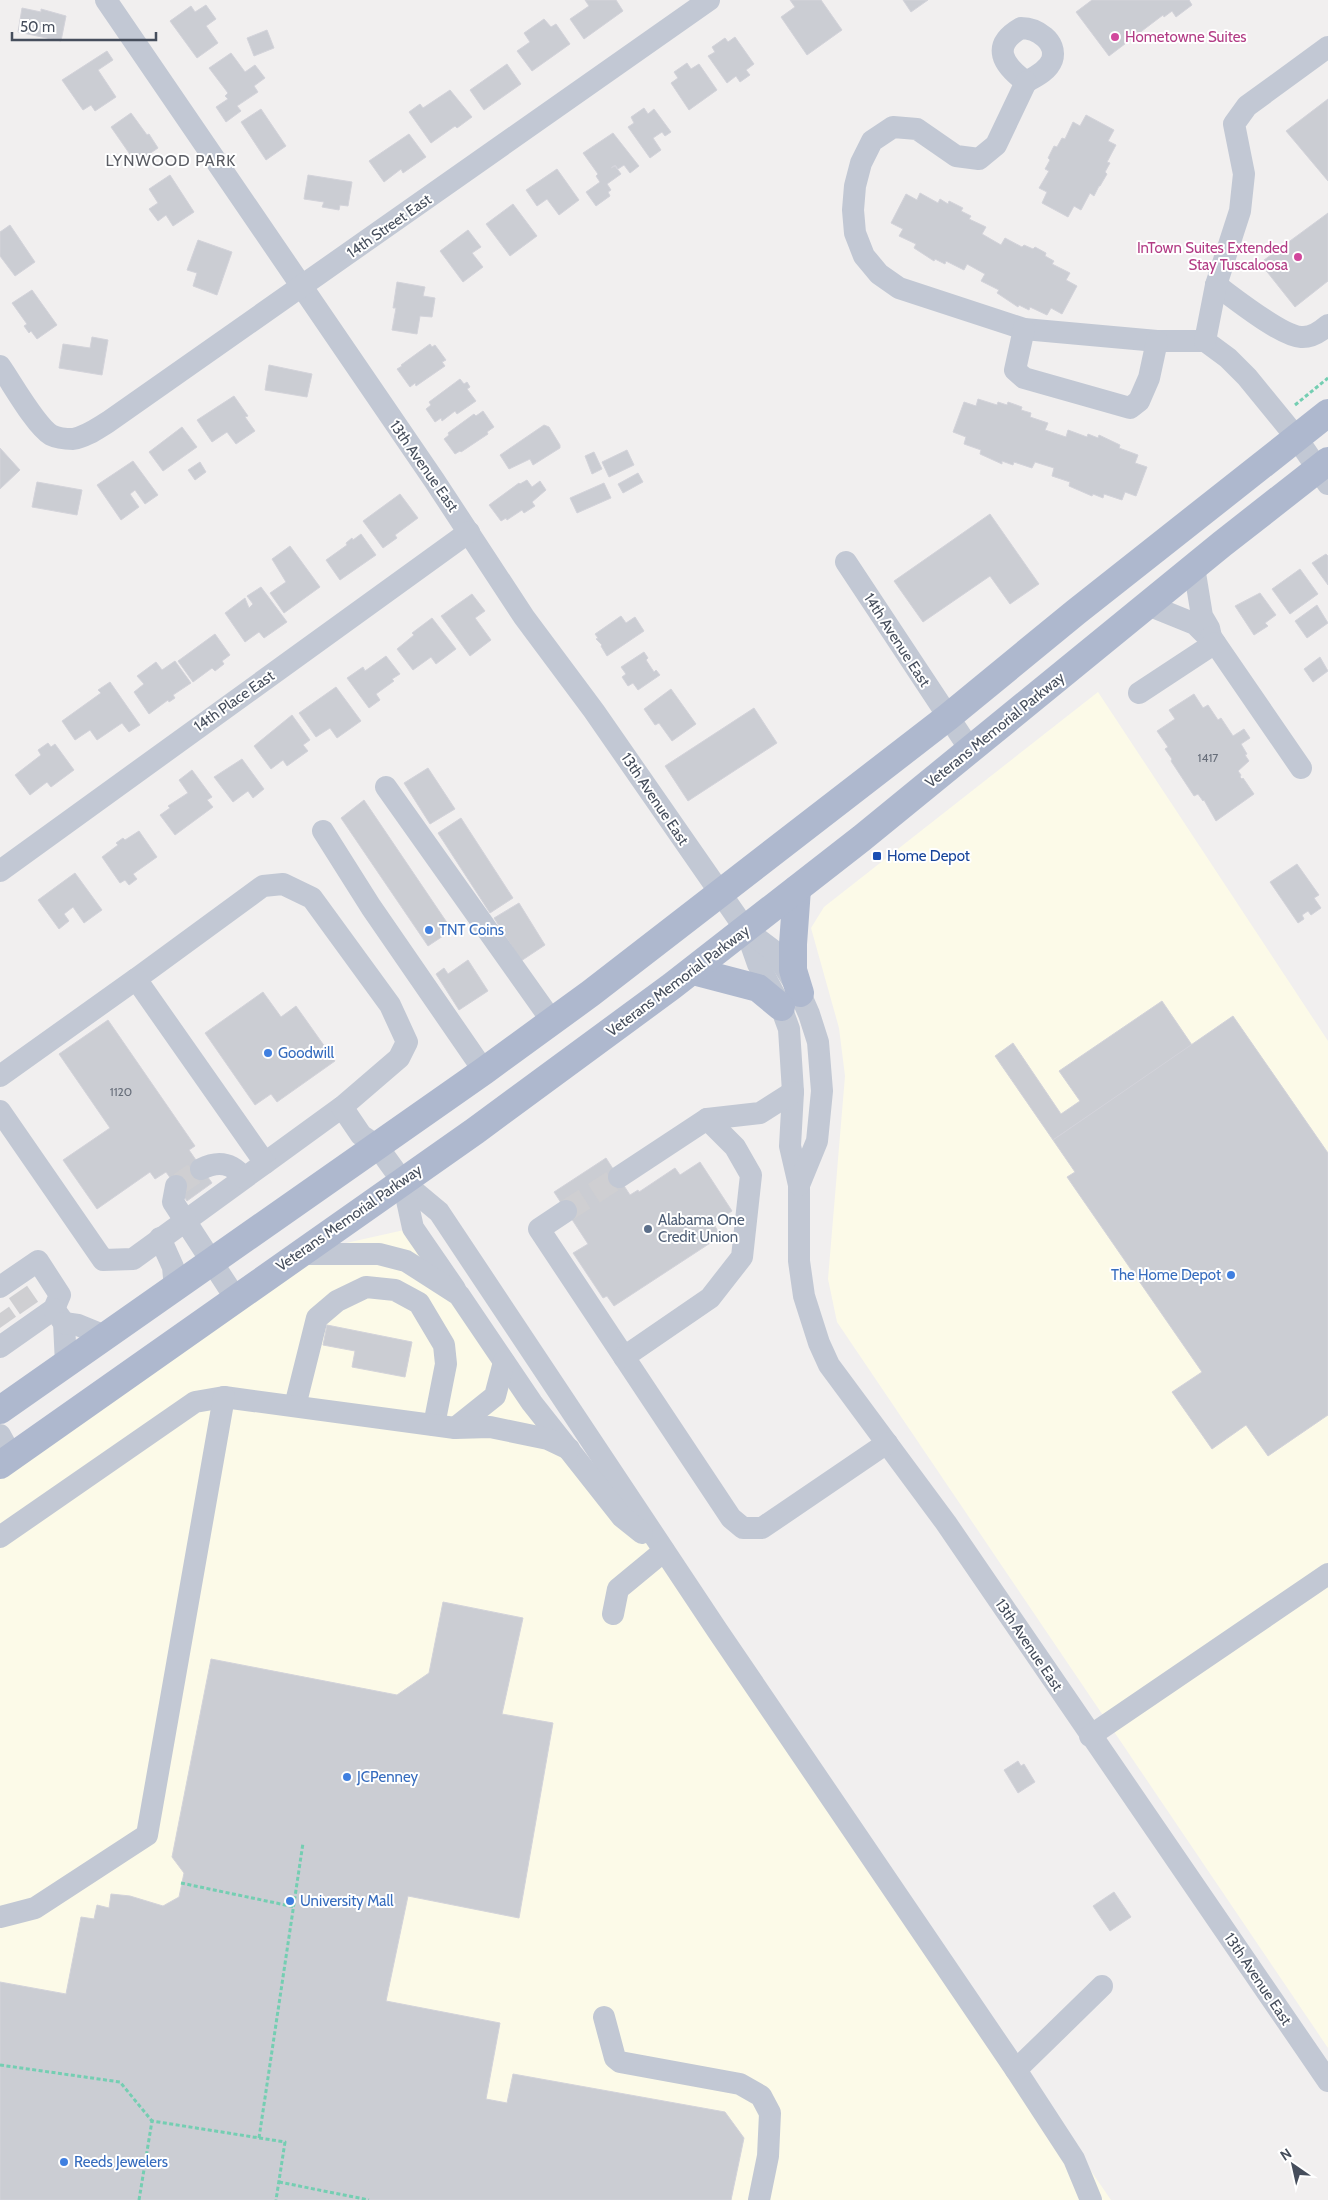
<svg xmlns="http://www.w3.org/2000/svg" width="1328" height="2200" font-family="Cabin,sans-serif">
<rect width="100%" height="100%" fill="#f1efef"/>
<g fill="#fcfae8">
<polygon points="1098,692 1328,1041 1328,2048 837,1322 828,1279 845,1076 839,1028 811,928 824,907"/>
<polygon points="413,1228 532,1403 664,1551 1111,2200 0,2200 0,1466 297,1254"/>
</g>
<g fill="#cbcdd3" stroke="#d3d3da">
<polygon points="585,0 616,0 623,11 584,39 570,19 589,6"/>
<polygon points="790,0 821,0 842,30 807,55 781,17 795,7"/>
<polygon points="903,0 928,0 911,12"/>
<polygon points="1092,0 1189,0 1192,5 1176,17 1172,11 1164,17 1163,15 1109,56 1076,12"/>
<polygon points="206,5 216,19 206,26 218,43 197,58 170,21 191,6 195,12"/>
<polygon points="22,8 41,12 41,9 66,16 61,41 18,32"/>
<polygon points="544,19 551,27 556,24 570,44 532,71 517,51 530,42 524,33"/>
<polygon points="267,30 274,48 254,56 247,38"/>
<polygon points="735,37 754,64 746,70 750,75 740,82 736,76 727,83 708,56 715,52 712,47 725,38 728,42"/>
<polygon points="107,51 113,60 98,70 116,97 95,111 91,105 83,110 62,80"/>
<polygon points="231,53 245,72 255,65 265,78 254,86 258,92 237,106 241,111 226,122 216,107 228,99 225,96 228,93 209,68"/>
<polygon points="687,63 691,69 699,64 717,90 689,110 671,83 678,78 674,72"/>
<polygon points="507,64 521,84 484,110 470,90"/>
<polygon points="450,90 472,117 457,128 455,126 431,143 409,112 420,104 423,108"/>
<polygon points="1328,99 1328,181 1286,131"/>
<polygon points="644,108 648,114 654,109 671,132 665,136 662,132 653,138 661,150 650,158 628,127 634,123 631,117"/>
<polygon points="261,109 286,146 266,160 241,122"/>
<polygon points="131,113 147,135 149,134 158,148 136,163 111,127"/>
<polygon points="1086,115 1114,130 1108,141 1116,145 1107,162 1110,163 1105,172 1107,174 1100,186 1099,186 1094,196 1090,193 1081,210 1074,206 1068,217 1042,203 1047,192 1039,188 1049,171 1045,169 1050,160 1048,158 1054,146 1057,147 1062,138 1065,139 1073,122 1080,126"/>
<polygon points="613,133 639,166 630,173 624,165 618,169 615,165 611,168 615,166 621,174 607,184 611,190 608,192 610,196 596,206 586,192 600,182 596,176 598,174 583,153"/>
<polygon points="409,134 426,157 403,173 401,169 384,182 369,161"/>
<polygon points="557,169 579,200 559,215 547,199 537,206 526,190"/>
<polygon points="170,175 194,212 173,226 166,215 158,221 149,209 158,203 149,189"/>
<polygon points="308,175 352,182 348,206 340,205 339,210 322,207 324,202 304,199"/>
<polygon points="920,193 938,203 940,199 948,204 949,201 963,208 961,211 971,216 969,219 986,227 982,234 1001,245 1005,238 1022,247 1024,245 1033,249 1035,247 1046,253 1045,256 1054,261 1052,264 1070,273 1066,280 1077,286 1062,314 1051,308 1047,315 1030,307 1029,310 1019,305 1018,307 997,293 999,290 981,281 985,274 967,264 964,270 946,261 945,264 935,259 934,261 914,248 916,244 899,236 903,229 891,223 906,194 917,200"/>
<polygon points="513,204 537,236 510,256 486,224"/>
<polygon points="1328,213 1328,281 1295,307 1260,263"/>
<polygon points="10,225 35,262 15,276 0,256 0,232"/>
<polygon points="468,230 481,247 472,253 483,267 463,282 440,251"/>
<polygon points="198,240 232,252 217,295 193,286 197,273 187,270"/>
<polygon points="397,282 425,287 423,296 435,298 432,317 420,316 417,334 392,330 396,308 393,308"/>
<polygon points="32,290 57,325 37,339 31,331 29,333 24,326 27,324 12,303"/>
<polygon points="92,337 108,340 102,375 59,368 63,344 90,348"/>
<polygon points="430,344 432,347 435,345 446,360 442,362 445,366 416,386 415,383 410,387 397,369 402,366 401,365"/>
<polygon points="269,365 312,374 307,397 265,390"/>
<polygon points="460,379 464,384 467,382 470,387 467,389 476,401 457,414 455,411 442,421 441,418 435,422 426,409 431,405 429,402"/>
<polygon points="234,396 248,416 245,417 255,431 236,444 227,432 212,442 197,420"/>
<polygon points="978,399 997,405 998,402 1007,405 1008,402 1022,407 1021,410 1031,413 1030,417 1048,423 1045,430 1066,437 1068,430 1087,437 1088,434 1098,438 1099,435 1120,445 1119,448 1138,455 1135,463 1147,467 1136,496 1125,492 1122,500 1104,494 1103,498 1093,494 1092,496 1069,486 1070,482 1052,476 1054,468 1035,462 1032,468 1014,462 1013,465 1002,461 1002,464 980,454 981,450 964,444 966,437 953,432 964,402 976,406"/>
<polygon points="483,411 494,427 487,432 488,434 461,452 460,451 455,454 444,439 449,435 448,433 474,414 476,416"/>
<polygon points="544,425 549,427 560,445 560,448 533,465 530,459 509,469 500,455"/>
<polygon points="182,427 197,447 163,471 149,452"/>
<polygon points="0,448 20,470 0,489"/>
<polygon points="627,450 634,465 609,477 602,462"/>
<polygon points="594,452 602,469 592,474 585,456"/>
<polygon points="133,461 158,495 145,504 135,490 130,494 139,507 121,520 97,485"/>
<polygon points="200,462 206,472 195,480 188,470"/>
<polygon points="638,473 643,482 623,493 618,484"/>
<polygon points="527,480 532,487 540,481 546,490 532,502 535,506 524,513 522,510 507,520 506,518 501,521 489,505 519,483 520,484"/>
<polygon points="37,482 82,490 77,515 32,507"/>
<polygon points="604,483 611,498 577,513 570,498"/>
<polygon points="400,494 418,518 395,535 397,538 383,548 363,521"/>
<polygon points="990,514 1039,584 1010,604 990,576 923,622 894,581"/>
<polygon points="361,534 376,555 340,580 326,560 347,545 346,543 352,538 353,540"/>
<polygon points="290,546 320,587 284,613 270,593 286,582 272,559"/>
<polygon points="1326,554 1328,556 1328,585 1312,563"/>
<polygon points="1300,569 1318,594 1290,614 1272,589"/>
<polygon points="261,587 287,622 264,638 259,632 245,642 225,613 245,598 249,608 253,604 247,596"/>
<polygon points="1260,593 1276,615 1265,623 1268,626 1254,635 1235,606"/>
<polygon points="472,594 485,611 475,618 491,640 470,656 441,616"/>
<polygon points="1317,605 1328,623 1307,638 1295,621"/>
<polygon points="621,616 626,623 635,617 644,631 607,656 601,646 602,645 596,639 598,638 595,634"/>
<polygon points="432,618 456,649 436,664 431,657 413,670 397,649 414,635 412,633"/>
<polygon points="215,634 230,655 222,661 224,664 215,671 212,668 193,682 178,661"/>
<polygon points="644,652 648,658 646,660 654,672 656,670 660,675 638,690 633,683 628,686 622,677 626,674 621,667"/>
<polygon points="386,656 400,674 392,679 394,681 376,694 380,700 369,708 347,678 363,667 365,671"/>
<polygon points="1320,657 1328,671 1313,682 1304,669"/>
<polygon points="175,661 191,683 173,695 175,698 169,702 168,700 149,714 134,692 144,684 137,676 156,662 162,670"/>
<polygon points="110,682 140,725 129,732 122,723 97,740 90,730 75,740 62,721 101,693 98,690"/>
<polygon points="336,687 361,721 337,738 330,728 316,737 299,713"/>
<polygon points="671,689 696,724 672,741 659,723 655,725 644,709"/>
<polygon points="1194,694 1203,708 1208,705 1218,720 1221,718 1233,736 1244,729 1250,738 1241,744 1247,754 1245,755 1249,761 1238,771 1241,775 1240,777 1242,779 1243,778 1254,794 1216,821 1204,800 1203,801 1198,794 1194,796 1171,761 1172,759 1165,749 1168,747 1157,731 1175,719 1169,710"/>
<polygon points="754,708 777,743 688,801 665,766"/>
<polygon points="292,715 310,740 303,745 308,751 287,766 283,760 271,769 254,746"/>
<polygon points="48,743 51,747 55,744 74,770 51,787 47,782 30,795 15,775 41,755 38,750"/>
<polygon points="242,759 264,789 253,798 248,791 233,802 214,777"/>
<polygon points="428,768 455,809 430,824 404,783"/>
<polygon points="192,770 212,797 207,800 213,807 175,835 160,815 170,808 168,806 188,793 179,780"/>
<polygon points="364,800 452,930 428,946 341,818"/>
<polygon points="461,818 513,898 490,913 438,833"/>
<polygon points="139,831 157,857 133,874 137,879 129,885 125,880 120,883 102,857 118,845 116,843 123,838 125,840"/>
<polygon points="1297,864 1319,895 1314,898 1321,908 1311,915 1308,911 1302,915 1304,919 1298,923 1270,882"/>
<polygon points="75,873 102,910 84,923 73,907 64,914 69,921 59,929 38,900"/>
<polygon points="519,903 545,945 521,961 494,918"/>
<polygon points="468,960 488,991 459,1010 436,974 444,968 448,974"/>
<polygon points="263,992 281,1017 296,1006 335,1061 277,1102 271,1094 255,1105 205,1033"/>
<polygon points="1162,1001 1192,1045 1053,1140 995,1056 1013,1043 1061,1114 1080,1101 1059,1071"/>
<polygon points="1233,1016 1328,1153 1328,1415 1268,1456 1246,1425 1212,1449 1172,1392 1202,1372 1067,1177 1075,1172 1053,1140"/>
<polygon points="108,1020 195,1146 189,1150 212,1183 187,1201 166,1172 155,1179 150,1172 97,1209 63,1160 110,1128 59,1054"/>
<polygon points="606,1158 630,1195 638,1190 639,1192 675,1168 680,1175 700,1162 732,1211 713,1223 721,1236 614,1306 607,1296 603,1298 573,1253 588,1244 554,1192"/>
<polygon points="327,1325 412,1342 405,1377 352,1367 355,1351 323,1345"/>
<polygon points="443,1602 523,1618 502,1714 553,1723 519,1918 408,1896 386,2001 500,2023 486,2099 507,2103 513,2074 725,2112 744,2138 731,2200 0,2200 0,1982 66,1994 81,1917 94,1919 97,1905 109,1908 111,1894 130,1896 163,1906 179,1897 184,1873 172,1857 211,1659 397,1695 429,1673"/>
<polygon points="1018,1761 1021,1766 1024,1764 1035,1782 1018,1793 1004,1770"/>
<polygon points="1114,1892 1131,1917 1110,1931 1093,1906"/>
</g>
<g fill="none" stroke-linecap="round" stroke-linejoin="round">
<g stroke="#cfcfd2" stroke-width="22" stroke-dasharray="22 11" stroke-linecap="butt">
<polyline points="176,1186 201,1169"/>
<polyline points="566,1211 619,1177"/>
<polyline points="18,1292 29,1308"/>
<polyline points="0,1313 7,1323"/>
</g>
<g stroke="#74ceb2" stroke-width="3" stroke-dasharray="4 2.5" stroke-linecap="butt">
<polyline points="1295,405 1328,378"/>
<polyline points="181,1883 295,1907"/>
<polyline points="0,2065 120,2082 152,2121"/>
<polyline points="259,2138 303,1843"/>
<polyline points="279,2182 369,2200"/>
<polyline points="139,2200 152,2121 285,2142 276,2200"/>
</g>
<g stroke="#c2c8d4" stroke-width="22">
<polyline points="106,0 434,480 524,617 594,711 746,930 758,964 781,1007 789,1029 793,1092 790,1146 799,1185 799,1261 804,1296 819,1343 829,1365 946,1523 1328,2081"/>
<path d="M1021,28c15,0 37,13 31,32 -4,11 -17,17 -26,22 -23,-17 -36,-36 -5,-54z"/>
<polyline points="1026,82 996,145 979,159 956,156 917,129 893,127 872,141 861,163 855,186 853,210 855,233 864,256 879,274 899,288 1024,329 1157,341 1205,341 1228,358 1247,377 1296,437 1328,484"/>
<path d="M1216,285c18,13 65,51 85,52 10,1 20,-6 27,-12"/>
<polyline points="1024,329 1015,370 1024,378 1130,408 1139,401 1149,378 1157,341"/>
<polyline points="1205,341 1216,285 1240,211 1244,174 1234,124 1247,106 1328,47"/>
<path d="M0,366c12,17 35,59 51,69 6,3 15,4 22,4 13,-2 25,-11 35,-17l601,-422"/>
<polyline points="846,562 971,751"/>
<polyline points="1148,605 1195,624 1204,633 1211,637 1209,628 1202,616 1194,567"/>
<polyline points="1211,637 1301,768"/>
<polyline points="1139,693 1215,643"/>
<polyline points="386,787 552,1021"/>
<polyline points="323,831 371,907 484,1071"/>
<polyline points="0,871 469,532"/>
<polyline points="746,930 774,951 798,989 809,1014 818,1042 822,1091 817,1141 799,1185"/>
<polyline points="136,979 263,886 283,884 312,898 390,1005 407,1042 399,1058 342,1107 265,1163"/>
<polyline points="0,1076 136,979 265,1163 133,1259 103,1260 0,1111"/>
<polyline points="342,1107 361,1135 377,1146 403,1182 439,1212 717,1630 1016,2070 1074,2159 1091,2200"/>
<path d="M201,1169c18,-9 31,-6 43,9"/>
<polyline points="619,1177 707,1119 760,1113 793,1092"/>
<polyline points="403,1182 413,1228 455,1289"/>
<polyline points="176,1186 173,1202 236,1299"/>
<polyline points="566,1211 539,1229 731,1518 743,1528 762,1528 887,1443"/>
<polyline points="160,1238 173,1267 175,1288"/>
<polyline points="297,1254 379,1254 406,1261 459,1295 532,1403 622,1517 642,1533"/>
<polyline points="0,1287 38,1261 60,1295 54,1309 0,1347"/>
<polyline points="54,1309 64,1323 66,1364"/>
<polyline points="64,1323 78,1325 105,1336"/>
<polyline points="624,1357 710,1298 742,1257 751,1175 735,1147 707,1119"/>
<polyline points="295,1406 317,1318 337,1301 366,1287 395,1290 419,1303 444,1345 446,1364 434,1425"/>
<polyline points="455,1428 495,1396 504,1362"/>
<polyline points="0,1435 12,1457"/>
<polyline points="0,1537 195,1402 224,1397 455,1428 490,1427 548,1439 569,1449"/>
<polyline points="613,1614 618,1589 664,1551"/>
<polyline points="1090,1736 1328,1574"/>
<polyline points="0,1917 35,1908 147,1835 224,1397"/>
<polyline points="604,2017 615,2058 620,2062 740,2084 761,2096 770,2113 768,2156 759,2200"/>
<polyline points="1016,2070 1102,1986"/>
</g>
<g stroke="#aeb8ce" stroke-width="28">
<polyline points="797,889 793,944 793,970 800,993"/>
<polyline points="693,971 758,988 781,1007"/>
<polyline points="0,1410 484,1071 591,993 948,717 1076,612 1328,413"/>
<polyline points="0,1465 475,1131 672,986 862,838 1222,544 1328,461"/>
</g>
</g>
<g fill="#d1479c" stroke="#fff" stroke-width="2">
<circle cx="1115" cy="37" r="5"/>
<circle cx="1298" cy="257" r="5"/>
</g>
<rect fill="#1a4fb4" stroke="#fff" stroke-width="2" x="872" y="851" width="10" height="10" rx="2.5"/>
<g fill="#3f7fe0" stroke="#fff" stroke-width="2">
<circle cx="429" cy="930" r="5"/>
<circle cx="268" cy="1053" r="5"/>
<circle cx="1231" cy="1275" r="5"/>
<circle cx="347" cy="1777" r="5"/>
<circle cx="290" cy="1901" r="5"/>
<circle cx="64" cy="2162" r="5"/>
</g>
<circle fill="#5c6f8a" stroke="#fff" stroke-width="2" cx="648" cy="1229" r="5"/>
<g text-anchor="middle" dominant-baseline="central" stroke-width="4" stroke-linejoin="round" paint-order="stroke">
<g font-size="12" fill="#676e7a">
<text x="1208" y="757">1417</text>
<text x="121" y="1091">1120</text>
</g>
<g font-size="15" fill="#b23c85" stroke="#fff" text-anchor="start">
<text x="1125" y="37">Hometowne Suites</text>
<text x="1288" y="248" text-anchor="end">InTown Suites Extended<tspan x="1288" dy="17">Stay Tuscaloosa</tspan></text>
</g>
<g font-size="15" fill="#464e5c" stroke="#fff">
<text transform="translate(389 226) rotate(-35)">14th Street East</text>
<text transform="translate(424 466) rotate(55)">13th Avenue East</text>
<text transform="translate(897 640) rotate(57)">14th Avenue East</text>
<text transform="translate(234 701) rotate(-35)">14th Place East</text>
<text transform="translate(995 730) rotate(-39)">Veterans Memorial Parkway</text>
<text transform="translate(655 799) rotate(56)">13th Avenue East</text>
<text transform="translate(678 981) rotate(-37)">Veterans Memorial Parkway</text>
<text transform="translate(349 1218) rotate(-35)">Veterans Memorial Parkway</text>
<text transform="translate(1029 1645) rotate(56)">13th Avenue East</text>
<text transform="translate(1258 1979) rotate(56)">13th Avenue East</text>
</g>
<g font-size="15" fill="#164399" stroke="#fff" text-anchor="start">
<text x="887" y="856">Home Depot</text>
</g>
<g font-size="15" fill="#366cbe" stroke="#fff" text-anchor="start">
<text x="439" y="930">TNT Coins</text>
<text x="278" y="1053">Goodwill</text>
<text x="1221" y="1275" text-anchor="end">The Home Depot</text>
<text x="357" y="1777">JCPenney</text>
<text x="300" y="1901">University Mall</text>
<text x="74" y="2162">Reeds Jewelers</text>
</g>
<g font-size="15" fill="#4e5e75" stroke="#fff" text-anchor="start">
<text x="658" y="1220">Alabama One<tspan x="658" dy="17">Credit Union</tspan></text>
</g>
<g font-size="16" letter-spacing="1" fill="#5b5d64" stroke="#fff">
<text x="171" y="160">LYNWOOD PARK</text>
</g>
</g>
<g transform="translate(1293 2165) rotate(326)" stroke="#ffffff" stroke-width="4" paint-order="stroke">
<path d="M0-4L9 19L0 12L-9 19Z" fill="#464e5c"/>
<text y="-8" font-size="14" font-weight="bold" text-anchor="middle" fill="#464e5c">N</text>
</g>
<path d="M12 32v8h144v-8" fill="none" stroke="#464e5c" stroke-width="2.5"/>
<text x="20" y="32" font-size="15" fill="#464e5c" stroke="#ffffff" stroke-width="4" paint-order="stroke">50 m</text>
</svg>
